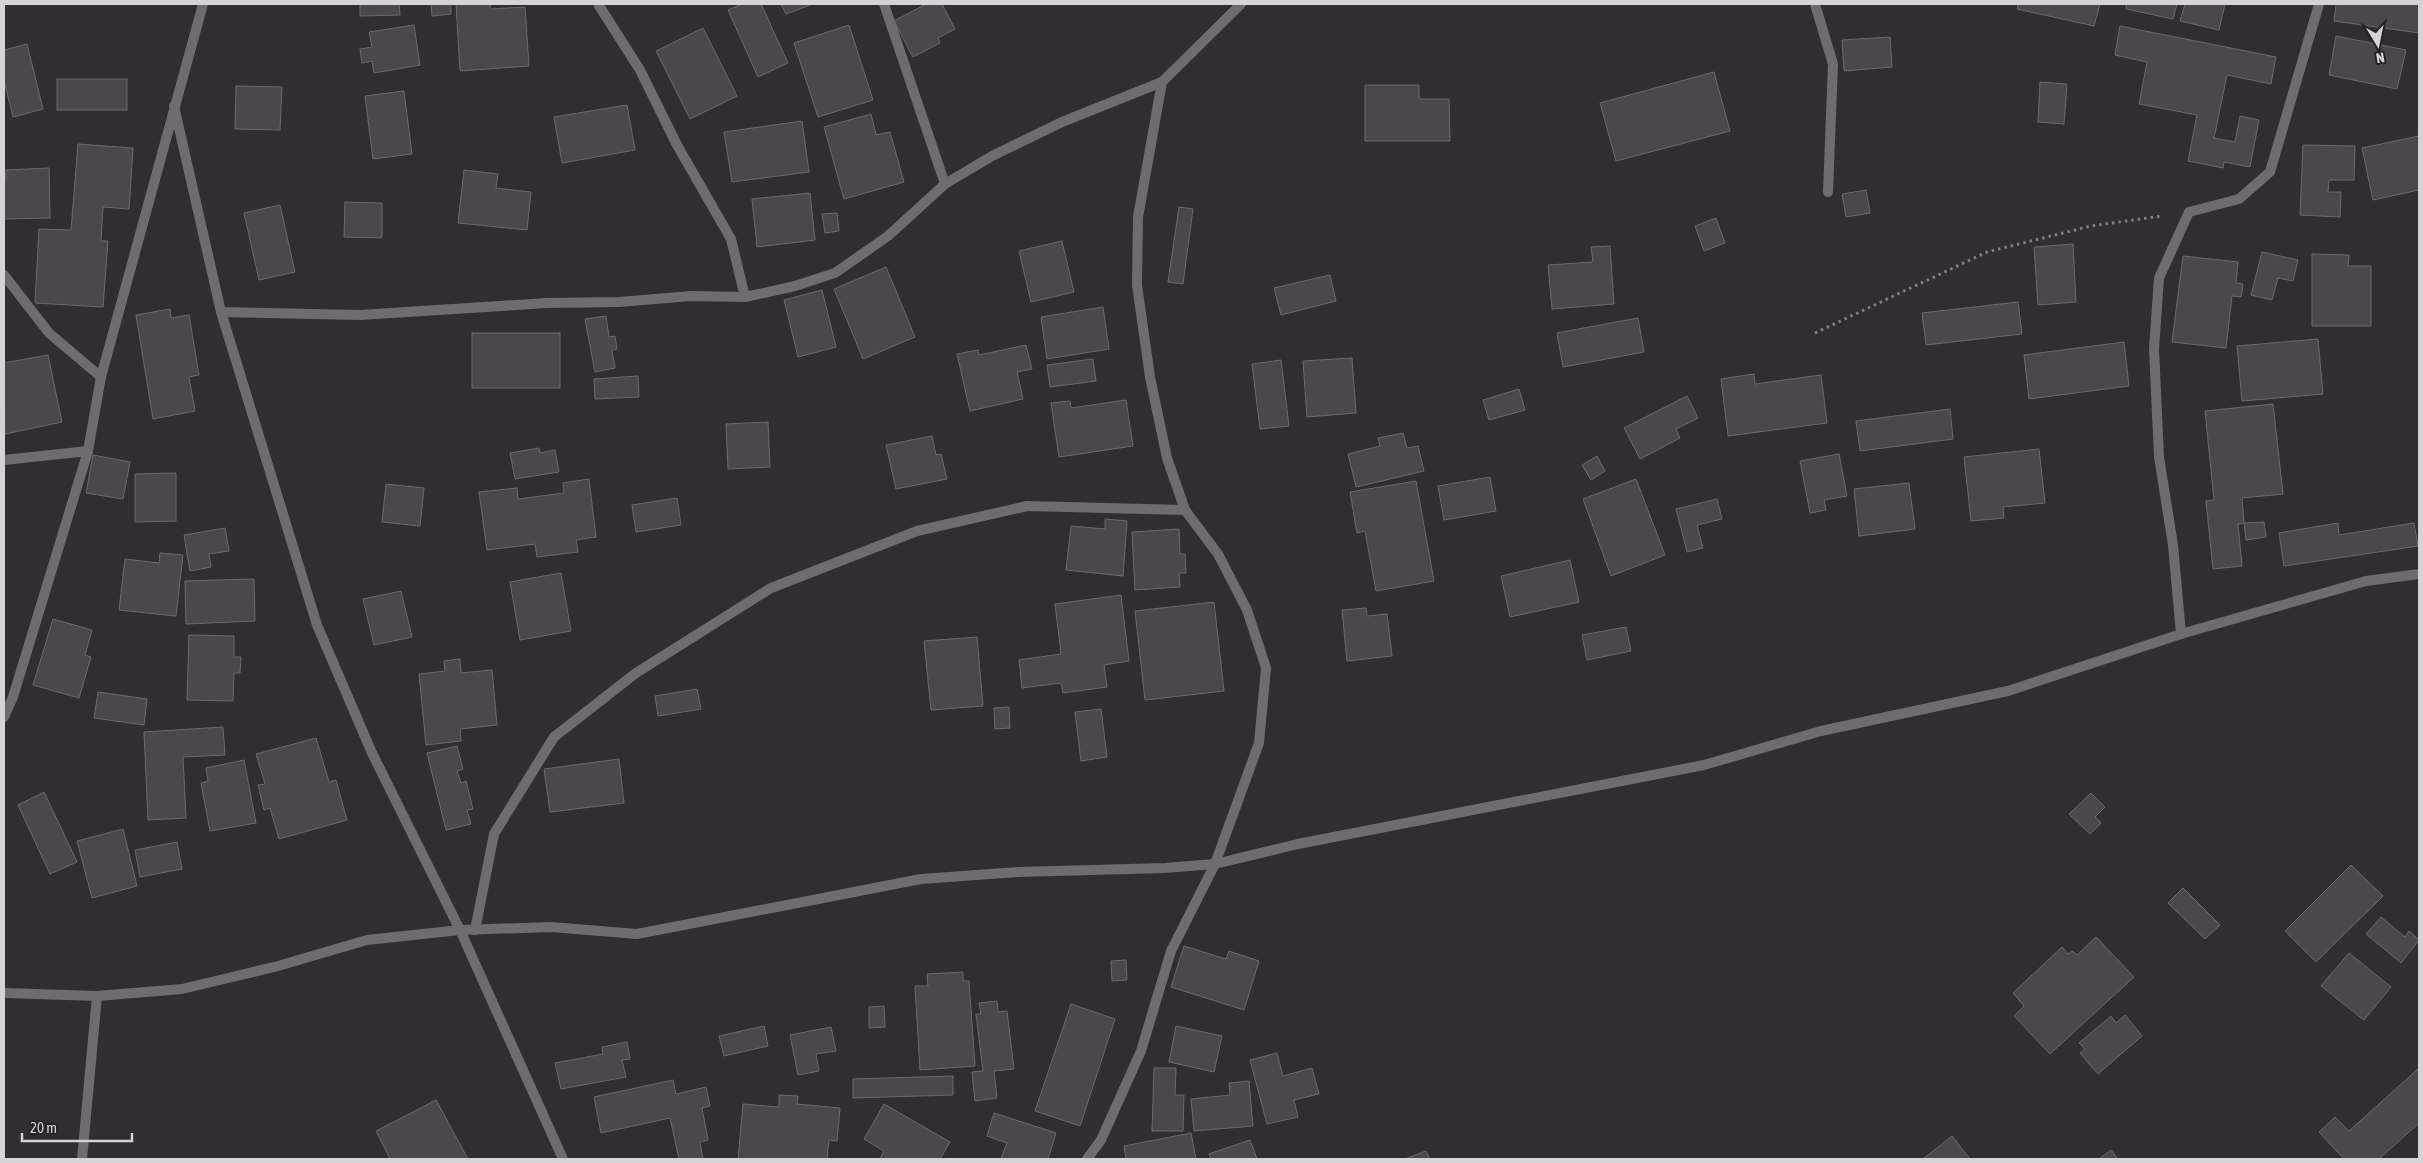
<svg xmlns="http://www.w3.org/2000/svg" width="2423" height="1163" font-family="'Asap Condensed',sans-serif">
<rect width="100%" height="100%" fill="#332b35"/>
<g fill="#4e454f" stroke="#706772">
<polygon points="360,4 399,4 400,15 360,16"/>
<polygon points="431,4 451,4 451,14 432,16"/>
<polygon points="456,4 490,4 490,9 525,7 529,66 460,71"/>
<polygon points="742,4 761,4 788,63 758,77 728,10"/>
<polygon points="781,4 813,4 786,14"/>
<polygon points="926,4 942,4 955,29 938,38 940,43 913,57 894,21"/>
<polygon points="2018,4 2100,4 2094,26 2017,9"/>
<polygon points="2127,4 2177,4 2173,19 2126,9"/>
<polygon points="2185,4 2225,4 2219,30 2180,21"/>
<polygon points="2336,4 2419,4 2419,33 2334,21"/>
<polygon points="414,25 420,65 374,73 372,61 362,63 360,49 372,47 369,32"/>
<polygon points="849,25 873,100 818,117 794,43"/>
<polygon points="2120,26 2276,57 2271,84 2227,75 2214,138 2235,142 2240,116 2259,120 2250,167 2224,162 2223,168 2188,161 2197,115 2139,104 2147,62 2115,55"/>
<polygon points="703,28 737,96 690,119 656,51"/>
<polygon points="2336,36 2406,50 2397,89 2329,75"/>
<polygon points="1890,37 1892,67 1844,71 1842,40"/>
<polygon points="27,44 43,109 13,117 4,80 4,50"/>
<polygon points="1714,72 1730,131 1616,161 1600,103"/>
<rect x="57" y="79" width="70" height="31"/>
<polygon points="2040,82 2067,84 2064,124 2038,122"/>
<polygon points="1365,85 1419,85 1419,99 1449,99 1450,141 1365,141"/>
<polygon points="236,86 282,87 280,130 235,129"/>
<polygon points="404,91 412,154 373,159 365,96"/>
<polygon points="627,105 635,150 562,163 554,117"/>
<polygon points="871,114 876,135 890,132 904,182 844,199 824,127"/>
<polygon points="802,121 809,172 732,182 724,132"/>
<polygon points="2419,136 2419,190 2373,200 2362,148"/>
<polygon points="78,144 133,148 129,209 103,207 101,241 108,241 103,307 35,303 39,229 71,230"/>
<polygon points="2303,145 2355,146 2354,180 2329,180 2328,192 2341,192 2340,217 2300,215"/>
<polygon points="49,168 50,218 4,219 4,180 6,180 6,170"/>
<polygon points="464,170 498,174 496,188 531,192 527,230 458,223"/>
<polygon points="1866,190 1870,213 1846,217 1842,194"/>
<polygon points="810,193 815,240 757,247 752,199"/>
<polygon points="345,202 382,203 382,238 344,237"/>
<polygon points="280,205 295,272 259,280 244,213"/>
<polygon points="1179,207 1193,209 1183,284 1168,282"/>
<polygon points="837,213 839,231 825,233 822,214"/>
<polygon points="1716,218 1725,243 1704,251 1695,226"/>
<polygon points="1062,241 1074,292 1031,302 1019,251"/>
<polygon points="2073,244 2076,302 2038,305 2034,247"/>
<polygon points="1610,246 1614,304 1552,309 1548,265 1593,262 1591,247"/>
<polygon points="2262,252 2298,260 2293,281 2278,278 2272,300 2251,295"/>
<polygon points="2312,254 2349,255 2348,266 2371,266 2371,326 2312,326"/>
<polygon points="2183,256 2238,262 2236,283 2243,284 2241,297 2232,296 2226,348 2172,342"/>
<polygon points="886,267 915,337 863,359 834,289"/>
<polygon points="1330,275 1336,301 1281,315 1274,288"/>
<polygon points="822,290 836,347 798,357 784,300"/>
<polygon points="2018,302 2022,334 1926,345 1922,313"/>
<polygon points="1103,307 1109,349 1047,359 1041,317"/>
<polygon points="170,309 171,318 189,315 199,375 189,377 195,411 153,419 136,315"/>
<polygon points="606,316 609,337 615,336 617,349 612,350 615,368 595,372 585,319"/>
<polygon points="1638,318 1644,352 1563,367 1557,333"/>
<rect x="472" y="333" width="88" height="55"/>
<polygon points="2318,339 2323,394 2242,401 2237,346"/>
<polygon points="2124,342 2129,386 2029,399 2024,355"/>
<polygon points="1026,345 1032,369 1017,372 1023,399 970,411 957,354 978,350 979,355"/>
<polygon points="48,355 62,422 5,434 4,363"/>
<polygon points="1352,358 1356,413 1307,417 1303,361"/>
<polygon points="1093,359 1096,381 1050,387 1047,365"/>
<polygon points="1281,360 1289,426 1260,429 1252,364"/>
<polygon points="1754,374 1755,384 1821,375 1827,423 1728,436 1721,379"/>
<polygon points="638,376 639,397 595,399 594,379"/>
<polygon points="1519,389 1525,410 1489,420 1483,400"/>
<polygon points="1687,396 1698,418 1676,429 1680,438 1640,459 1624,428"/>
<polygon points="1126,400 1133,446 1059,457 1051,403 1070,401 1071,408"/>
<polygon points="2273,404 2283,494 2242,498 2244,523 2238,524 2242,566 2213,569 2206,501 2214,500 2205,411"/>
<polygon points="1950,409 1953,439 1860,451 1856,421"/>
<polygon points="768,422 770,467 728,469 726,424"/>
<polygon points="1403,433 1407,448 1418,446 1424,471 1356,487 1348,454 1380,446 1378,438"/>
<polygon points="932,436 936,455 941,454 947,479 896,489 886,445"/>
<polygon points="539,448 540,453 555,450 559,472 515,479 510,453"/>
<polygon points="2039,449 2045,503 2003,507 2004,518 1971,521 1964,457"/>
<polygon points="1839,454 1847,496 1824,500 1826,510 1810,513 1800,461"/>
<polygon points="93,455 130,462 123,499 86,493"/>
<polygon points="1597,456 1605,471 1591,480 1582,465"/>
<polygon points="176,473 176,521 135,522 135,474"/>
<polygon points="1490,477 1496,511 1444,520 1438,486"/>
<polygon points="589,479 596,537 576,540 578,552 537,557 535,544 487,550 479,492 517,488 518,499 564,493 563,483"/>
<polygon points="1636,479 1665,555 1611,576 1583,499"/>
<polygon points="1416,481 1434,581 1376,591 1365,531 1357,533 1350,492"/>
<polygon points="1909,483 1915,529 1859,536 1854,489"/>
<polygon points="386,484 424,488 420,526 382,522"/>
<polygon points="677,498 681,525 636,532 632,505"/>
<polygon points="1717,499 1722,519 1697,525 1703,548 1687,552 1676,509"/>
<polygon points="1105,519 1127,521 1123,576 1066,570 1071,526 1105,529"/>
<polygon points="2264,522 2266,537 2246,540 2244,523"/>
<polygon points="2338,523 2339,535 2414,523 2418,546 2284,566 2279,533"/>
<polygon points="225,528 229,551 209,554 211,567 190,571 184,535"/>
<polygon points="1179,529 1180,554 1185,554 1186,573 1179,573 1180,587 1135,590 1132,532"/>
<polygon points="160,553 183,555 176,616 119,610 125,559 159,563"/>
<polygon points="1570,560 1579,602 1510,617 1501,576"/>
<polygon points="561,573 571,631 520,640 510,582"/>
<polygon points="254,579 255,621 186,624 185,581"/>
<polygon points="401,591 412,637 374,645 363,599"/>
<polygon points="1121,595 1129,661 1104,665 1107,687 1063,693 1061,683 1022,688 1019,660 1061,654 1055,604"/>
<polygon points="1214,602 1224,691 1145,700 1135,611"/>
<polygon points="1366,608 1367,616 1387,614 1392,656 1347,661 1342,610"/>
<polygon points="53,619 92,630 85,655 91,657 79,698 33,685"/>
<polygon points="1626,627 1631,651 1587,660 1582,635"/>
<polygon points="189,635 234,636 234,657 241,657 240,673 234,673 233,701 187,700"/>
<polygon points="977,637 983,706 931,710 924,641"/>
<polygon points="460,659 461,673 492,670 497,725 460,729 461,741 426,745 419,674 445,671 444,661"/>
<polygon points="697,689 701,709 658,716 655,696"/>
<polygon points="98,692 147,699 144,725 94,718"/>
<polygon points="1009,707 1010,728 995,729 994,708"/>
<polygon points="1101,709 1107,757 1081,761 1075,712"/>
<polygon points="223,727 225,755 183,757 186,818 148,820 144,732"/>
<polygon points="316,738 329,782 336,780 347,820 279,839 270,808 264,810 258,785 265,784 256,754"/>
<polygon points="457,746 463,769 457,771 461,783 466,781 473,809 467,810 471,824 446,830 427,753"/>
<polygon points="619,759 624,803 550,812 544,769"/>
<polygon points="244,760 256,823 210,831 201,783 208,781 206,768"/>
<polygon points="44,792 77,862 50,874 18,805"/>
<polygon points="2091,793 2105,807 2095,817 2101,823 2090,834 2069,814"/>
<polygon points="123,829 137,886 92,898 77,841"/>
<polygon points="177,842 182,869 140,877 135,850"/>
<polygon points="2351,865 2383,896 2316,962 2285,931"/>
<polygon points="2183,888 2220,925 2205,939 2168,903"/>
<polygon points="2381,917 2405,937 2409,931 2419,940 2401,963 2366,934"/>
<polygon points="2096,937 2134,977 2050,1054 2014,1016 2024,1006 2013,993 2062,947 2068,954 2072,951 2077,955"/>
<polygon points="1184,946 1226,959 1229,951 1259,961 1244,1010 1171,987"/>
<polygon points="2349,953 2391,987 2364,1020 2321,986"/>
<polygon points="1126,960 1127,980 1112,981 1111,961"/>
<polygon points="963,972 963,981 969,981 975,1066 920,1070 915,986 928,986 927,974"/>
<polygon points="997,1001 998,1012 1007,1011 1014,1069 994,1071 997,1098 975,1101 972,1072 983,1071 976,1014 981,1014 979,1003"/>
<polygon points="1071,1004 1115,1019 1080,1126 1035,1111"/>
<polygon points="884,1006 885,1027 869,1028 869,1007"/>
<polygon points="2125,1015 2142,1036 2098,1074 2080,1053 2085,1049 2079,1043 2111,1016 2116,1023"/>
<polygon points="764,1026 768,1046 724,1056 719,1036"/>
<polygon points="1176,1026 1222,1036 1214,1072 1169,1062"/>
<polygon points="831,1027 836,1051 816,1054 819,1071 798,1075 790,1035"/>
<polygon points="627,1042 630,1059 622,1060 626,1077 561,1089 555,1063 603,1054 602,1047"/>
<polygon points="1277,1053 1283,1076 1312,1068 1319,1094 1294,1100 1298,1117 1267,1124 1250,1060"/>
<polygon points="1154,1068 1176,1068 1175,1095 1184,1095 1183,1131 1152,1131"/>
<polygon points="2419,1068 2419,1123 2379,1159 2344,1159 2319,1132 2335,1117 2349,1131"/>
<polygon points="953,1076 953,1095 853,1098 853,1079"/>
<polygon points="673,1080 676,1094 706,1087 710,1106 702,1108 708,1140 700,1142 703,1159 679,1159 670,1118 601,1133 594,1097"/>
<polygon points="1249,1081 1253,1126 1194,1131 1191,1099 1230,1095 1229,1083"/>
<polygon points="779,1095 798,1096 797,1104 840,1108 837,1141 829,1140 827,1159 738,1159 743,1104 779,1107"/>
<polygon points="436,1100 468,1159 390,1159 376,1131"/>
<polygon points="884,1104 950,1142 940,1159 880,1159 884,1151 864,1139"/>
<polygon points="994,1113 1056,1133 1048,1159 1001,1159 1007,1143 987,1136"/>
<polygon points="1191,1133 1196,1159 1126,1159 1124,1146"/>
<polygon points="1952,1136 1970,1159 1923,1159"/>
<polygon points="1250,1140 1257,1159 1211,1159 1209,1154"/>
<polygon points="2111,1150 2118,1159 2099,1159"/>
<polygon points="1426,1151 1430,1159 1405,1159"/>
</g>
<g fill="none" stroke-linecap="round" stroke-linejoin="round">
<polyline stroke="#847d85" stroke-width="3" stroke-dasharray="2.5 4" stroke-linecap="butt" points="1815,333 1987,252 2091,226 2162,216"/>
<g stroke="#726974" stroke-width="10">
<polyline points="598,4 640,70 677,145 731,239 745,297"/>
<polyline points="884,4 945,184"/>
<polyline points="1815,4 1833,64 1828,192"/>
<polyline points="174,106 221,312 317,625 372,753 460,930 563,1159"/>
<polyline points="4,275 49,333 101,377"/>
<polyline points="221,312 360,315 547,303 619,302 691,296 745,297 795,286 835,273 888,236 945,184 992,156 1062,122 1162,82"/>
<polyline points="4,460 88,451"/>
<polyline points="2181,634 2173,545 2159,457 2154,349 2159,278 2189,212 2239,199 2270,172 2319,4"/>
<polyline points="4,717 13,697 88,451 101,377 203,4"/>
<polyline points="475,930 494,834 554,737 636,673 771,588 917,531 1027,506 1185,510"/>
<polyline points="4,993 97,996 182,989 278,966 367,940 460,930 551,927 637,934 921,879 1019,872 1165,868 1215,864 1298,844 1704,765 1821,731 2008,691 2181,634 2366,581 2419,574"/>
<polyline points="82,1159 97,996"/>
<polyline points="1087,1159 1101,1140 1141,1051 1171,951 1215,864 1259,743 1266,668 1247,610 1218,554 1185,510 1167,458 1150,377 1137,285 1138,217 1162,82 1241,4"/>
</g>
</g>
<rect width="2423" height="1163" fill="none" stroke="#d7d2d8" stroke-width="10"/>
<g transform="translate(2378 45) rotate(170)" stroke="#29212a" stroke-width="4" paint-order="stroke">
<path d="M0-4L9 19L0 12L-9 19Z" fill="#d7d2d8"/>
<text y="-8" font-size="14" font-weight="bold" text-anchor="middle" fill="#d7d2d8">N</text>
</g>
<path d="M22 1133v8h110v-8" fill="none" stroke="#d7d2d8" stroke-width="2.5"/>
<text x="30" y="1133" font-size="15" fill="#d7d2d8" stroke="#29212a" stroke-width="4" paint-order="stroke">20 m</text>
</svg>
